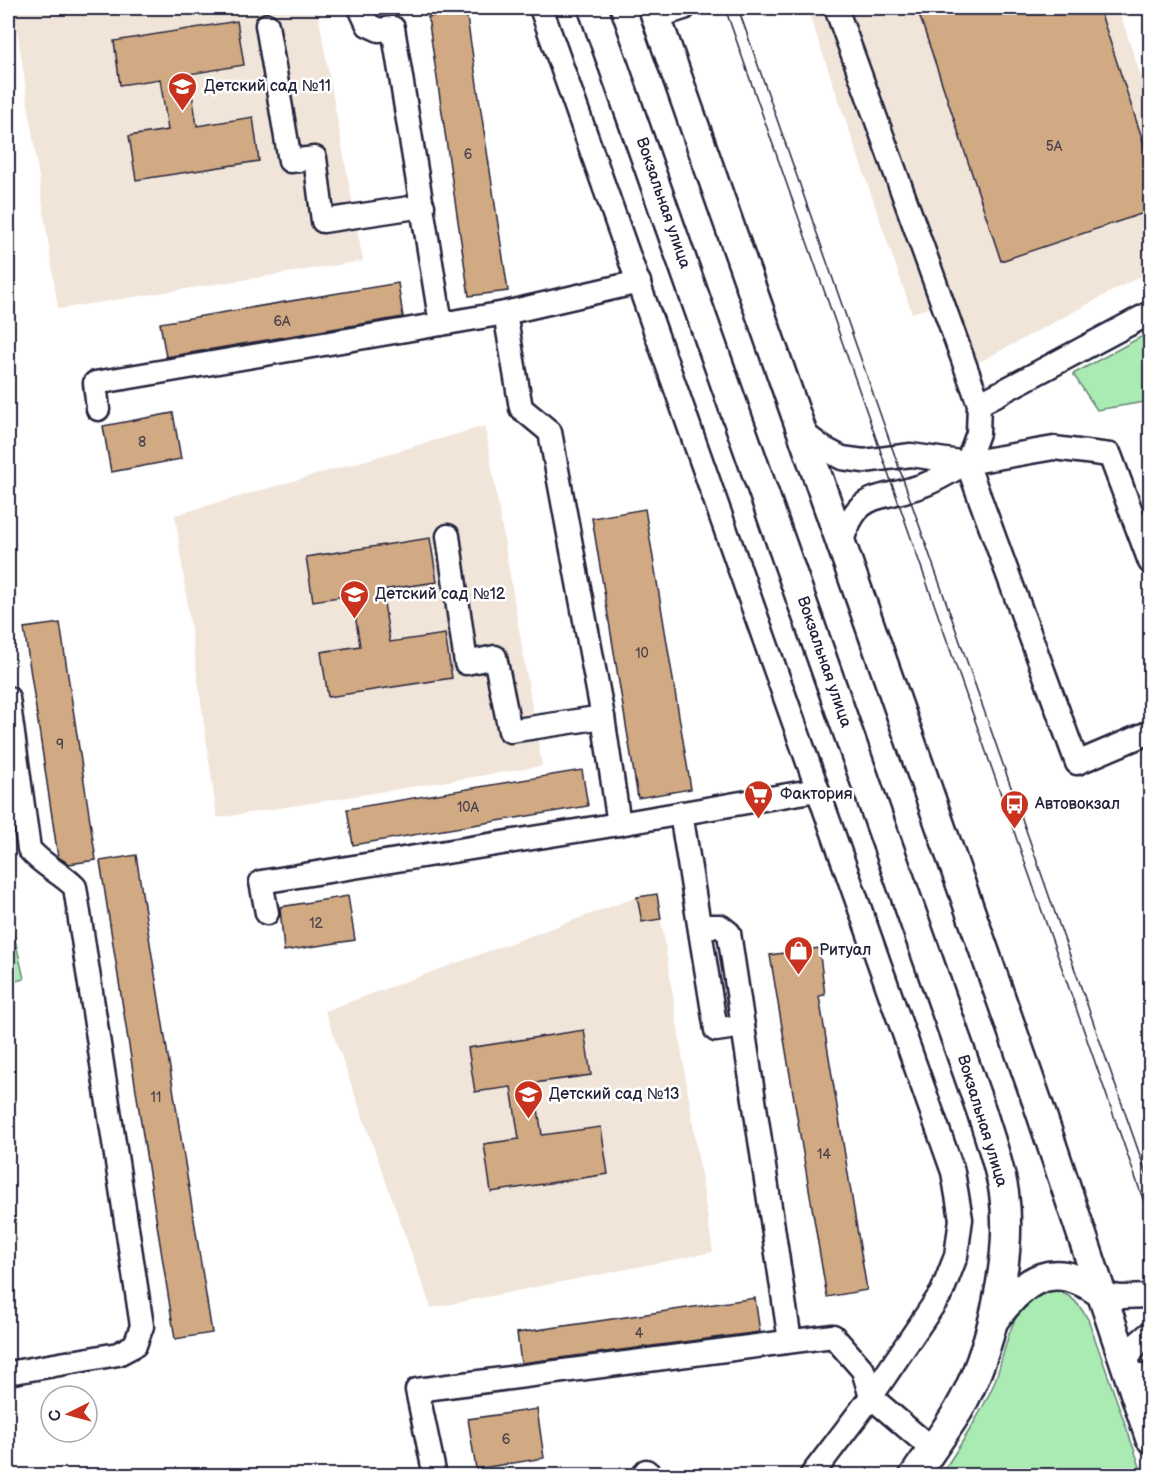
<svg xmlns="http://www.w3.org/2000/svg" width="1158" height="1483" font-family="'Balsamiq Sans',sans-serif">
<rect width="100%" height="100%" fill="#fff"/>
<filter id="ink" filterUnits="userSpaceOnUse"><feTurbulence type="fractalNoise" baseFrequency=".0167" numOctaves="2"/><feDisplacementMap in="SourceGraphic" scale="12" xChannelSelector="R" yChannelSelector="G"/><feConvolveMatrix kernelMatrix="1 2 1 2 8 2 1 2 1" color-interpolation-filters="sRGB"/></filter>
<g filter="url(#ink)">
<g fill="#f1e5da">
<polygon points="14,8 317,8 363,261 58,309"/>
<polygon points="807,8 1118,8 1150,102 1150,271 955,375 935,306 912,313"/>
<polygon points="485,426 542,766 217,818 175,515"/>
<polygon points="657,894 713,1252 431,1308 325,1011 637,897"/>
</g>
<g fill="#aaeab3" stroke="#668677" stroke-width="1.5">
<polygon points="1150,332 1150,401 1097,410 1073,374"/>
<polygon points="8,908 24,979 8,983"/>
<path d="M1056,1291c17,4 23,14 32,28l55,156 -203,1c19,-29 38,-57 52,-88 12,-25 13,-60 32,-82 8,-10 20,-13 32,-15z"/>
</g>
<g fill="#d1a983" stroke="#22223b" stroke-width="1.5">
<polygon points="917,8 1099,8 1150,162 1150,211 1001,261"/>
<polygon points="466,11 508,291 469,296 428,17"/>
<polygon points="237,21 244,65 189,74 197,126 253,117 259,161 136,180 129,136 168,130 160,79 120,85 114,41"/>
<polygon points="398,283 403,317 166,357 160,323"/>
<polygon points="173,413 181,459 111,472 103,426"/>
<polygon points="645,509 691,789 638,798 592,518"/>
<polygon points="430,538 437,582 382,590 390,642 445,634 452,678 328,697 321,652 360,646 352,595 313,601 306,557"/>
<polygon points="60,623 96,860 69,864 58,857 24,628"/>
<polygon points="582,770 588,806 353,845 347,809"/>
<polygon points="136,855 212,1333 175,1339 100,861"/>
<polygon points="657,894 661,919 642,922 637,897"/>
<polygon points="348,896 355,940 284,951 280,907"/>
<polygon points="819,948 825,995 819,996 867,1290 827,1297 770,955"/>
<polygon points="584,1030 591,1075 534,1083 542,1135 601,1127 608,1174 491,1192 484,1144 519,1139 511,1087 475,1092 468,1048"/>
<polygon points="755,1298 760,1332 521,1363 517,1333"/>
<polygon points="537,1409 544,1458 476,1469 468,1419"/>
</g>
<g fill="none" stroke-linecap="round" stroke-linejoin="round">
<defs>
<g id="minor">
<polyline points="360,8 368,25 379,30 393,28 441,324 505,313 639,282"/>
<polyline points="541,8 953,1172 961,1219 956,1256 942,1292 871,1397 811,1476"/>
<path d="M836,8l143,396 -1,29 -11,30c-15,7 -30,18 -46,23 -46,16 -63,3 -80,58"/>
<polyline points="656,17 684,8"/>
<polyline points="267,25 290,161 315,158 323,221 423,206"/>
<polyline points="505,313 521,408 550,432 603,717 619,824 817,790"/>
<polyline points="979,404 1150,313"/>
<polyline points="98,409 95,383 441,324"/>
<polyline points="802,432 823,448 842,458 864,461 911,455 967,463"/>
<polyline points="448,536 466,663 495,657 510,731 603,717"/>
<polyline points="1150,562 1110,455 1054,448 967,463 1077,763 1150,732"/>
<path d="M8,698l21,151c13,16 31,23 46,38l67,439 -7,19 -17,9 -110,19"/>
<polyline points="681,813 716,1030 743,1026 790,1341"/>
<polyline points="267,913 261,882 619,824"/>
<polyline points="700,926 720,926 729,933 743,1026"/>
<polyline points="1102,1294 1121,1297 1150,1296"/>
<polyline points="1125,1363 1137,1344 1150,1333"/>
<polyline points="1127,1370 1150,1380"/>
<polyline points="435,1476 417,1390 833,1336 863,1370 871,1397 932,1449"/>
<polyline points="643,1476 646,1471 652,1476"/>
</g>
<g id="major">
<path d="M593,8l389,1105c8,26 18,53 22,80 9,65 -13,161 -46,218 -14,22 -29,43 -44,65"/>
<polyline points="653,8 1038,1104 1150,1438"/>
<path d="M994,1320c31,-42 60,-62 108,-26"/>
</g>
</defs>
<use href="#minor" stroke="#22223b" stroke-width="27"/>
<use href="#major" stroke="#22223b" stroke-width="33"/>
<use href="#minor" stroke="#fff" stroke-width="22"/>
<use href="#major" stroke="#fff" stroke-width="28"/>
<g stroke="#22223b" stroke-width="1.5">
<polyline points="725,8 1150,1219"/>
<polyline points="738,8 1150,1184"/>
</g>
</g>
</g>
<defs>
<symbol id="school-pin" viewBox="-11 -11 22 30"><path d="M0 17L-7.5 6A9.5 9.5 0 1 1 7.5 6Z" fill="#c8321e" stroke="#fff"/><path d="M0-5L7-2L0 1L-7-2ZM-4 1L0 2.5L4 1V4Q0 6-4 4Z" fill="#fff"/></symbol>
<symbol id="supermarket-pin" viewBox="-11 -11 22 30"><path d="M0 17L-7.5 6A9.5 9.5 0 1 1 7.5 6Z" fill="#c8321e" stroke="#fff"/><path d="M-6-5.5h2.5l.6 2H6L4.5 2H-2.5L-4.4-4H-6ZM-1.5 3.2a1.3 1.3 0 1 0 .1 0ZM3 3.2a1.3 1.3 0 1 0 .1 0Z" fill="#fff"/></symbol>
<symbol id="bus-pin" viewBox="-11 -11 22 30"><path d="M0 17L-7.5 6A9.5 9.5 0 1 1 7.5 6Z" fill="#c8321e" stroke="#fff"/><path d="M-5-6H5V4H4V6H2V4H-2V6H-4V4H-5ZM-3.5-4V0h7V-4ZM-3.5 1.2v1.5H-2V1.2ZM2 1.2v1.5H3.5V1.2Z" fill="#fff"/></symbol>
<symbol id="shop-pin" viewBox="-11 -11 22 30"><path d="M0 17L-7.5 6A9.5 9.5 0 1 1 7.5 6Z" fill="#c8321e" stroke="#fff"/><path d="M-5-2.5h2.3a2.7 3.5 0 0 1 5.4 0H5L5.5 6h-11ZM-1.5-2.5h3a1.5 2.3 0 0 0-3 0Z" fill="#fff"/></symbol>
</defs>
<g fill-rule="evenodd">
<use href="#school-pin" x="166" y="70" width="33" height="45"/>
<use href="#school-pin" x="338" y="578" width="33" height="45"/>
<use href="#supermarket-pin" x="742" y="778" width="33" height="45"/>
<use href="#bus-pin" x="998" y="788" width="33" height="45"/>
<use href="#shop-pin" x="782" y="934" width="33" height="45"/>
<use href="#school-pin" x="512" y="1078" width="33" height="45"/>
</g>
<g text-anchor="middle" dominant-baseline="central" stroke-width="5" stroke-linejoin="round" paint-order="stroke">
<g font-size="14" fill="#4e444d">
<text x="1054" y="146">5А</text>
<text x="468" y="154">6</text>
<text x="282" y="321">6А</text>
<text x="142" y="442">8</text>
<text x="642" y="653">10</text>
<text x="60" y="744">9</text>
<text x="468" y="807">10А</text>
<text x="316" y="923">12</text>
<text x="156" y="1097">11</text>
<text x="824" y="1154">14</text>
<text x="639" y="1333">4</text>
<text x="506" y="1439">6</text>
</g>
<g font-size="16" fill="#22223b" stroke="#fff" text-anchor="start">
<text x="204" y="86">Детский сад №11</text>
<text x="375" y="594">Детский сад №12</text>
<text x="780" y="794">Фактория</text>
<text x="1035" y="804">Автовокзал</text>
<text x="819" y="950">Ритуал</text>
<text x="549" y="1094">Детский сад №13</text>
</g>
<g font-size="16" fill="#22223b" stroke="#fff">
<text transform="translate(663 203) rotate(71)">Вокзальная улица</text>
<text transform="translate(824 662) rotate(71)">Вокзальная улица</text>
<text transform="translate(982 1121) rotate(73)">Вокзальная улица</text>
</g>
</g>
<rect width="1158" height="1483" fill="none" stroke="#fff" stroke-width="30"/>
<rect x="15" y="15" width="1128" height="1453" fill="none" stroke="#22223b" stroke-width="2" filter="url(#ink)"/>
<g transform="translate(69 1414) rotate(264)"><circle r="28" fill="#ffffff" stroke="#a7a7b1" stroke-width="1.5"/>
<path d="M0-4.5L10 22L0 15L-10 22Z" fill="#c8321e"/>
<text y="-9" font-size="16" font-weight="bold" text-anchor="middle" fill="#22223b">С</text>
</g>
</svg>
